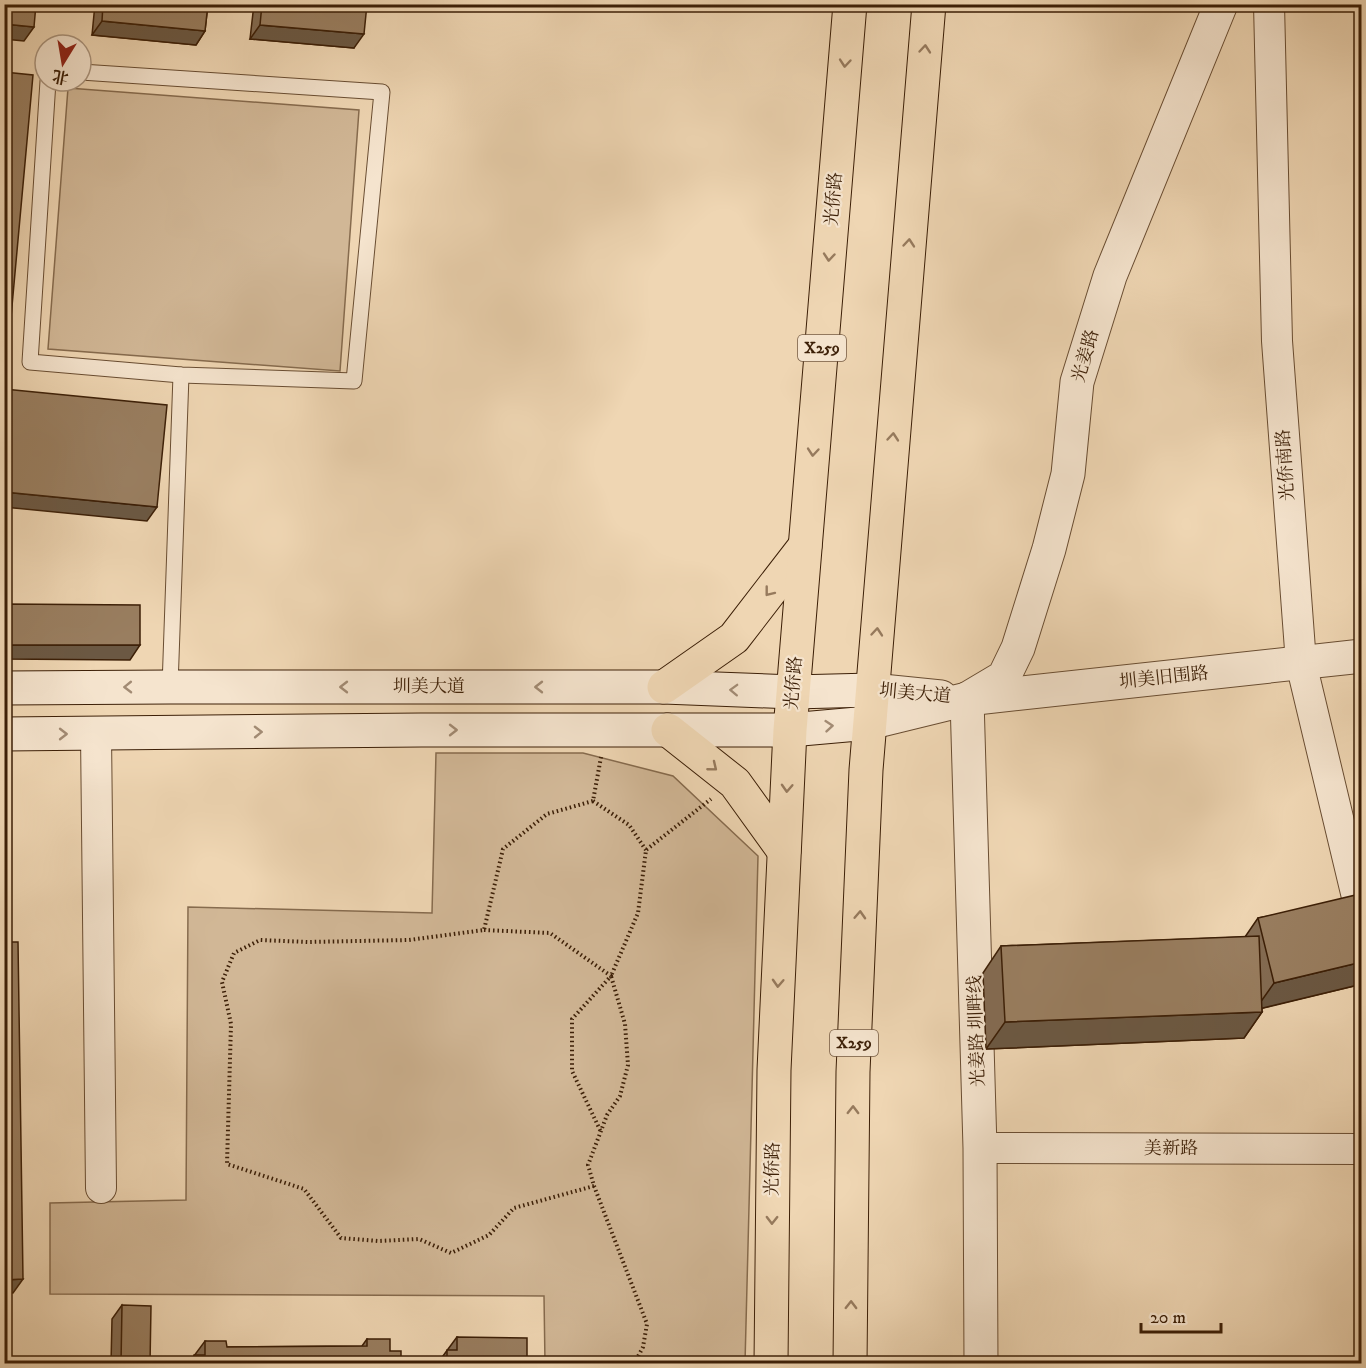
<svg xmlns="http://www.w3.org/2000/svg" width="1366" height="1368" font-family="'IM FELL DW Pica','Noto Serif SC',serif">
<rect width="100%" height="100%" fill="#efd6b3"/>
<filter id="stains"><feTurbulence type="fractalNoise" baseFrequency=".00333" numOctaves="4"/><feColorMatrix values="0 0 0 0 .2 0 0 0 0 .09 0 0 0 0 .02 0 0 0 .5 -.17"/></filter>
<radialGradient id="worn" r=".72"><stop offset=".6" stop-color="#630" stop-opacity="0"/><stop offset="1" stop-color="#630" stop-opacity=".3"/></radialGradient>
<g fill="#d1b796" stroke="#866b4e" stroke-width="1.5">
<polygon points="68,88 359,110 340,371 48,349"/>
<polygon points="436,753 583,753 673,776 758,856 745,1363 545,1363 544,1296 50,1294 50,1203 186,1200 188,907 432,913"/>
</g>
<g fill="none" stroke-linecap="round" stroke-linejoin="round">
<defs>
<g id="service">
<polyline points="48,81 30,362 181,375 354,381 382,92 81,72"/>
<polyline points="170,687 181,375"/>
</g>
<g id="minor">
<polyline points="1269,4 1277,341 1301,663 1362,918"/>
<polyline points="96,734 101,1188"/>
<polyline points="980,1148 1362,1149"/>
</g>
<g id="tertiary">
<polyline points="872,690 941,697"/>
<polyline points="967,699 1004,677 1018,648 1049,549 1068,474 1077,382 1110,276 1221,4"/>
<polyline points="967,699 980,1148 981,1364"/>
<polyline points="869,723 967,699 1362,656"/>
</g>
<g id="secondary">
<polyline points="4,688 170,687 664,687 793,692 872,690"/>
<polyline points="4,734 421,730 790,730 869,723"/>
</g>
<g id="primary">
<polyline points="664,687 734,638 805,546"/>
<polyline points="668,730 735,783 784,851"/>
<polyline points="771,1364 774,1070 790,730 850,4"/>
<polyline points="850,1364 853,1072 866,770 929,4"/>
</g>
</defs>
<use href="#service" stroke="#694d32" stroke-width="17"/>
<use href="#minor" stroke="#694d32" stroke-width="32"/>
<use href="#tertiary" stroke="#694d32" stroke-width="35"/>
<use href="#secondary" stroke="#3c1f07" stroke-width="35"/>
<use href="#primary" stroke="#3c1f07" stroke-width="35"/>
<g stroke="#3c1f07" stroke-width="4" stroke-dasharray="1.5 3" stroke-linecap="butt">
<polyline points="593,801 629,825 646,850"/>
<polyline points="484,930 550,933 611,976 572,1019 572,1071 601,1132"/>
<polyline points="594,1186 514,1208 489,1235 451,1253 419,1239 378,1241 341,1238 304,1189 227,1164 231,1024 222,982 234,953 260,940 308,942 409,940 484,930 503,849 547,814 593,801 601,757"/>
<polyline points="634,1364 643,1347 647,1324 594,1186 588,1165 607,1115 620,1096 628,1065 625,1024 611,976 638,913 646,850 711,799"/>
</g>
<use href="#service" stroke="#f5e4ce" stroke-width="15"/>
<use href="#minor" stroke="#f5e4ce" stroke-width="30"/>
<use href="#tertiary" stroke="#f5e4ce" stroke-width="33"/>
<use href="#secondary" stroke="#f5e4ce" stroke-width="33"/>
<use href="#primary" stroke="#efd6b3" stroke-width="33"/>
</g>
<g fill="#846c53" stroke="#3c1f07" stroke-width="1.5">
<polygon points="95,4 208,4 205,31 196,45 92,35"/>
<polygon points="254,4 367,4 354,48 250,39"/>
<polygon points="1362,899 1362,980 1358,985 1262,1008 1262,1012 1244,1038 986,1049 983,973 1001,946 1245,937 1258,918"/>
<polygon points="122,1305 150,1364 111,1364 112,1319"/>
<polygon points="457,1337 527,1364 437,1364"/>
<polygon points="367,1339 390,1351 401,1364 188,1364 205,1341 227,1347 362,1346"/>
</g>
<g fill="#6b5843" stroke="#3c1f07" stroke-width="1.5">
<polygon points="102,21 205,31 196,45 92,35"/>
<polygon points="4,24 34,27 24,41 4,39"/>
<polygon points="260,25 364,34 354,48 250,39"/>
<polygon points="4,492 157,507 147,521 4,507"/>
<polygon points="4,645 140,645 130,660 4,659"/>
<polygon points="1362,962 1362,980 1358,985 1255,1010 1274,983"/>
<polygon points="1262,1012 1244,1038 986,1049 1005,1022"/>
<polygon points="23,1279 13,1293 4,1293 4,1280"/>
</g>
<g fill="#997e60" stroke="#3c1f07" stroke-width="1.5">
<polygon points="4,4 36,4 34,27 4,24"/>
<polygon points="103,4 208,4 205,31 102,21"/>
<polygon points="262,4 367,4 364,34 260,25"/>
<polygon points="4,72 33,75 9,339 4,338"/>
<polygon points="4,389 167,405 157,507 4,492"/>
<polygon points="4,604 140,605 140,645 4,645"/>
<polygon points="1360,894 1362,899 1362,962 1274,983 1258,918"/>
<polygon points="1259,936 1262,1012 1005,1022 1001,946"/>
<polygon points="4,942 18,942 23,1279 4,1280"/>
<polygon points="122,1305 151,1306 150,1364 121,1364"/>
<polygon points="457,1337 527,1338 527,1364 447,1364 447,1350 457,1350"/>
<polygon points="367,1339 390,1339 390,1351 401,1351 401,1364 194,1364 194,1355 205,1355 205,1341 226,1341 227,1347 367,1346"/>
</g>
<defs><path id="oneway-chevron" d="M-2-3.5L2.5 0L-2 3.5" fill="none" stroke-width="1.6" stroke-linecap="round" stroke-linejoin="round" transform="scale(1.5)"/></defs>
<g stroke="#967a5d">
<use href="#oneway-chevron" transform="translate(925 49) rotate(-85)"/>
<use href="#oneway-chevron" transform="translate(845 63) rotate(95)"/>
<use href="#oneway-chevron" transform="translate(909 243) rotate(-85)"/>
<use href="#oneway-chevron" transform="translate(829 257) rotate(95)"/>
<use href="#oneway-chevron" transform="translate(893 437) rotate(-85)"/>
<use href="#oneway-chevron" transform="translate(813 452) rotate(95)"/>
<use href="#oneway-chevron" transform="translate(769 592) rotate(128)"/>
<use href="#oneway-chevron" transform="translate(877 632) rotate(-85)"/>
<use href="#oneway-chevron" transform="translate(713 767) rotate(39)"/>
<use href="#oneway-chevron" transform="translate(787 788) rotate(93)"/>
<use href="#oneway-chevron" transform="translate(860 915) rotate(-87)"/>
<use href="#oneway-chevron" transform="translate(778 983) rotate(93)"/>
<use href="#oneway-chevron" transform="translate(853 1110) rotate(-89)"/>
<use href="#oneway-chevron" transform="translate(772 1220) rotate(91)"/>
<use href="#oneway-chevron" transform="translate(851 1305) rotate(-89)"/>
</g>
<g stroke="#a28b74">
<use href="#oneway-chevron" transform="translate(128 687) rotate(179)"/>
<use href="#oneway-chevron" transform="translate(344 687) rotate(-180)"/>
<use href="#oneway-chevron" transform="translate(539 687) rotate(-180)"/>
<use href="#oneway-chevron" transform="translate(734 690) rotate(-178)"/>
<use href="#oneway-chevron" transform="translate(829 726) rotate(-5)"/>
<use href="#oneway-chevron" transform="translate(453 730)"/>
<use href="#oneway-chevron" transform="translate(258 732) rotate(-1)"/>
<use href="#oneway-chevron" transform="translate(63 734)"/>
</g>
<g text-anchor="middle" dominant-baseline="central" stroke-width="4.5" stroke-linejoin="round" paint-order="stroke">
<g fill="#f5e4ce" stroke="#745a43" stroke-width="1.5">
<rect x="798" y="335" width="48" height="26" rx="4.5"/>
<rect x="830" y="1030" width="48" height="26" rx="4.5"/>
</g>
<g font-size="16" font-weight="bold" fill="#3c1f07">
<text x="822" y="348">X259</text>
<text x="854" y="1043">X259</text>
</g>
<g font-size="18" fill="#3c1f07" stroke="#f5e4ce">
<text transform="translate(834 199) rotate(-85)">光侨路</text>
<text transform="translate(1086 356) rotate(-74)">光姜路</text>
<text transform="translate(1286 465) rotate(-94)">光侨南路</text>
<text transform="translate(1164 678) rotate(-6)">圳美旧围路</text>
<text transform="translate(794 683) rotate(-85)">光侨路</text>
<text x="429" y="687">圳美大道</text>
<text transform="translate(915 694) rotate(5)">圳美大道</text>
<text transform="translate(977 1031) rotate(-92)">光姜路 圳畔线</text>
<text x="1171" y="1149">美新路</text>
<text transform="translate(773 1169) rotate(-89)">光侨路</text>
</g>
</g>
<rect width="1366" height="1368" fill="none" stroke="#efd6b3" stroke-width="24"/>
<rect x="6" y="6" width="1354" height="1356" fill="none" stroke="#3c1f07" stroke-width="3"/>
<rect x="12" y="12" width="1342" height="1344" fill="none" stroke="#3c1f07" stroke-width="1.5"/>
<g transform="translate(63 63) rotate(191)"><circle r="28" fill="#f5e4ce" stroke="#ab957e" stroke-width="1.5"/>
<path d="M0-4.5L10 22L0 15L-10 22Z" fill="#8f2418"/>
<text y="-9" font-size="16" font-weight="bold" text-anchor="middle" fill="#3c1f07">北</text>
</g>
<path d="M1141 1323v9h80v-9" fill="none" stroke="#3c1f07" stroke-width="3"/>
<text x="1150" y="1323" font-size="18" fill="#3c1f07" stroke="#f5e4ce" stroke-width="4.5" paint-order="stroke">20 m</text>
<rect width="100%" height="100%" filter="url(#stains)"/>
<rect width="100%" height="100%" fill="url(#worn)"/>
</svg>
